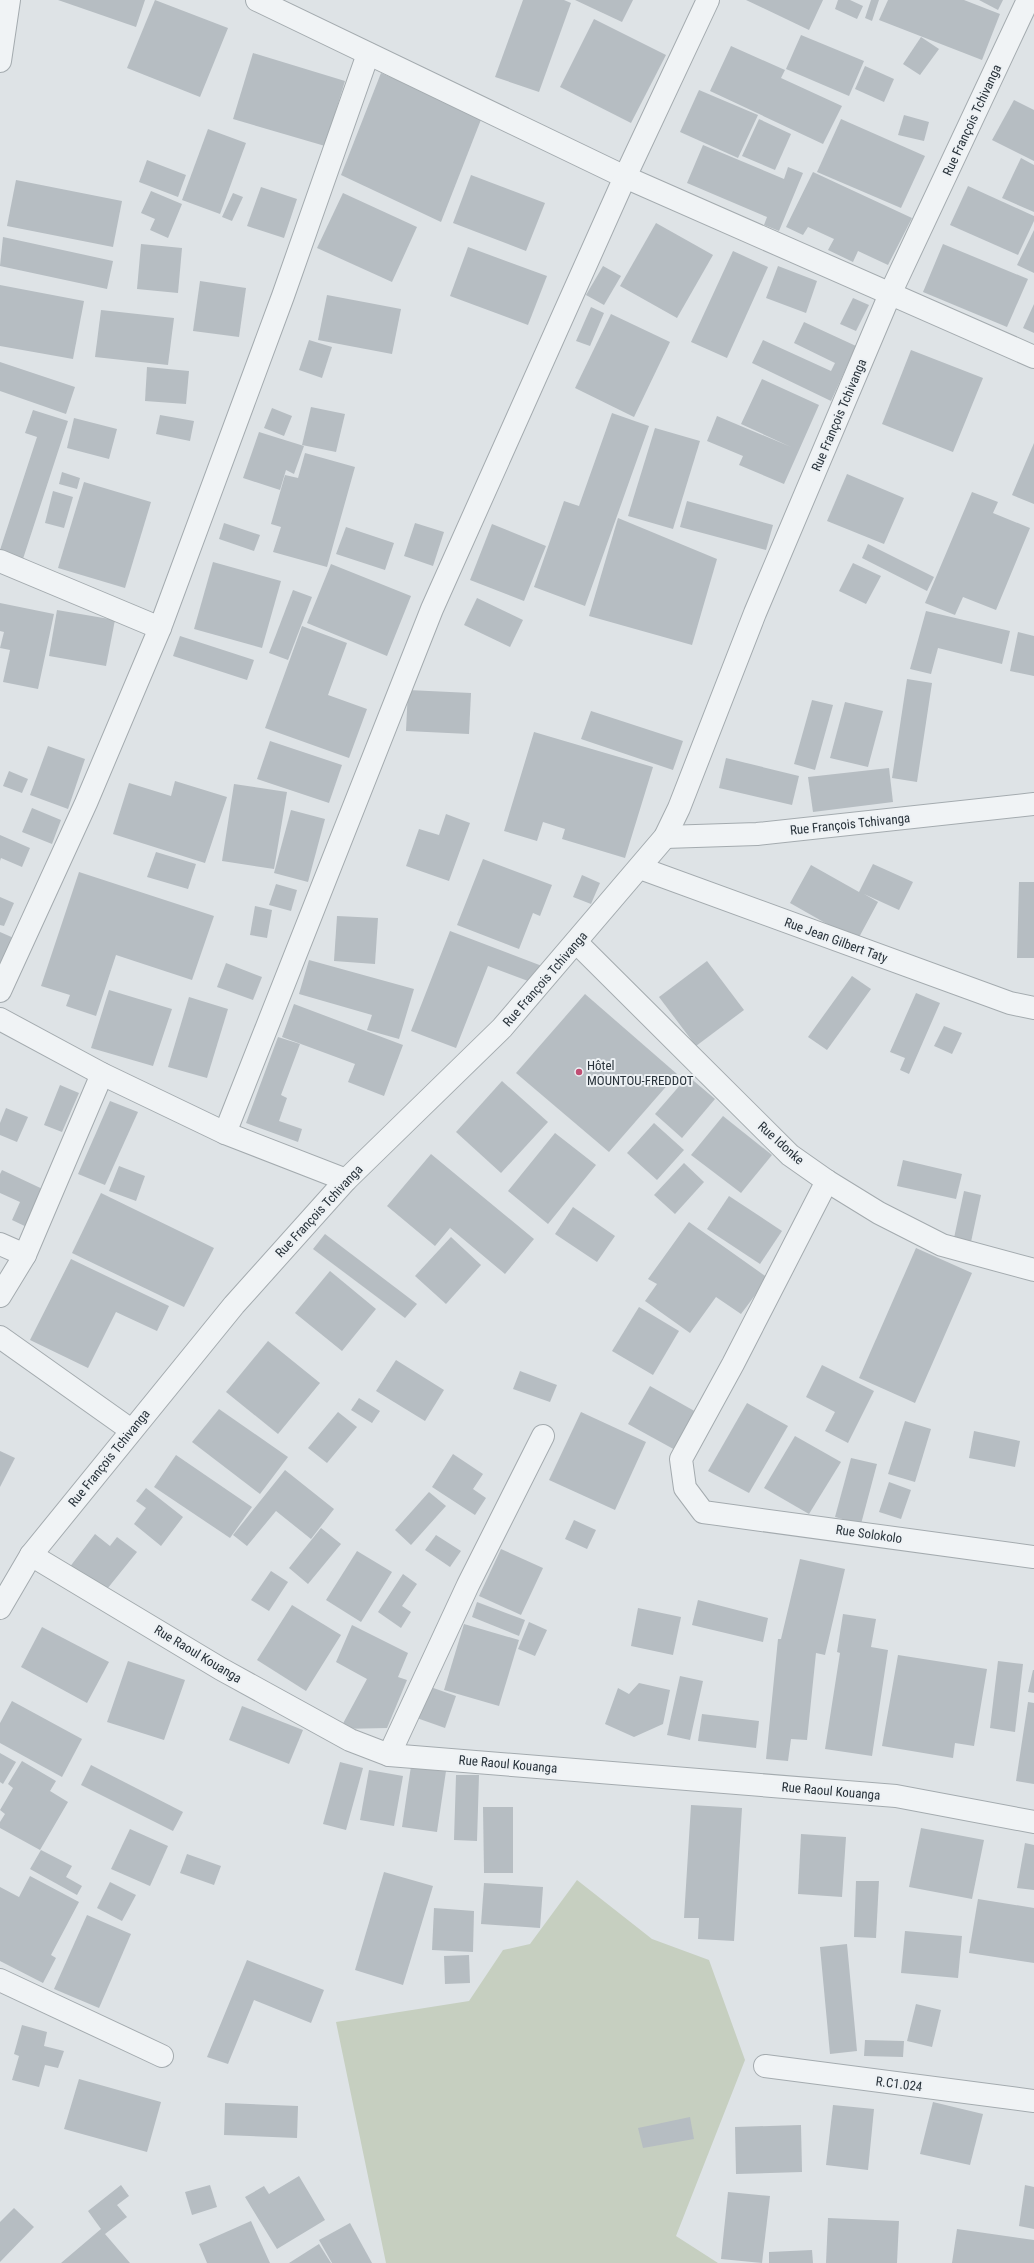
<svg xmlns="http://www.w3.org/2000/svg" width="1034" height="2263" font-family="'Roboto Condensed',sans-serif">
<rect width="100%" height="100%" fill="#dee3e6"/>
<polygon fill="#c6cfc0" points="577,1880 652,1939 709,1960 745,2060 676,2236 718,2263 386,2263 336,2022 469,2001 503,1950 530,1944"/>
<g fill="#b6bdc2">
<polygon points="58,0 145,0 136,27"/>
<polygon points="155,0 228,28 200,97 127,68"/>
<polygon points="523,0 564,0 571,3 539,92 495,77"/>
<polygon points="575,0 633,0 622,22"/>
<polygon points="746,0 823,0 809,30"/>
<polygon points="838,0 850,0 863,6 857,19 835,9"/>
<polygon points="871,0 879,0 872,21 865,18"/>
<polygon points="888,0 964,0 1000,14 982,60 879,20"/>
<polygon points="979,0 1003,0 998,10"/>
<polygon points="594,19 666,55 631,123 560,87"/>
<polygon points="801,35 864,61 849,96 786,69"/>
<polygon points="921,37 939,49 920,75 903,64"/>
<polygon points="731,46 785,70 781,78 842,106 823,144 710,91"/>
<polygon points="253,53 345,81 325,146 233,119"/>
<polygon points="865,66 894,79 884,102 855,89"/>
<polygon points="381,73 482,117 441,222 341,175"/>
<polygon points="699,90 758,115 738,158 680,132"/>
<polygon points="1014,100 1034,110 1034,161 992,140"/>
<polygon points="904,115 929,122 924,141 898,135"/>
<polygon points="759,119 791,134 775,170 742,156"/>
<polygon points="841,119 925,156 901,208 817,172"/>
<polygon points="208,129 246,143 220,214 182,200"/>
<polygon points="703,145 784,179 788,167 803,173 779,231 764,225 767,217 687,183"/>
<polygon points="1021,158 1034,165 1034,212 1002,198"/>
<polygon points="147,160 186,175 178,197 139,182"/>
<polygon points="813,172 912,218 888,265 858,251 853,262 828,250 834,239 808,227 803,235 786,227"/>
<polygon points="471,175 545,203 526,251 453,223"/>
<polygon points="16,180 122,201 113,247 7,226"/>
<polygon points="968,186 1034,216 1034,221 1018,255 950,225"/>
<polygon points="261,187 297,199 284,238 247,226"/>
<polygon points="151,191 182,204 168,238 150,230 155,219 141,213"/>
<polygon points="233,193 243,197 232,221 222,217"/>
<polygon points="343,193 417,227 392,282 317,248"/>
<polygon points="656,223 713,255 677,318 620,286"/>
<polygon points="1034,230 1034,273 1017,265"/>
<polygon points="3,237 113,261 107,289 0,266"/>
<polygon points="141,244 182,248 178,293 137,289"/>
<polygon points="943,244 1028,279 1007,327 923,292"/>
<polygon points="468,247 547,276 528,325 450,296"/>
<polygon points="733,251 768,267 727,358 691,342"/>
<polygon points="603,266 621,276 604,305 586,295"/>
<polygon points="778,266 817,281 806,313 766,298"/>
<polygon points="200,281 246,288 239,337 193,331"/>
<polygon points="0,285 84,301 73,359 0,346"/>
<polygon points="327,295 401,309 392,354 318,340"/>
<polygon points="853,298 869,305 856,331 840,324"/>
<polygon points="1034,304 1034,333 1023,328"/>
<polygon points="591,307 604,313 590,346 576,341"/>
<polygon points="101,310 174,318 168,365 95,357"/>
<polygon points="611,314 670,342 634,417 575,388"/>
<polygon points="804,322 856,346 831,401 752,363 763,340 831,371 835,363 794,343"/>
<polygon points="309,340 332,347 322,378 299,370"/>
<polygon points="911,350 983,378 953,452 882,424"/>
<polygon points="0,362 75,387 66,414 0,391"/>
<polygon points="147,367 189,371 186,404 145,401"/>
<polygon points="762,379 819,405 784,484 739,465 743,456 707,441 717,416 791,447 741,424"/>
<polygon points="311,407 345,414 336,452 302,445"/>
<polygon points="272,408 292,416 284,436 264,428"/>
<polygon points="33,410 68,421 21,565 0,559 0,550 37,437 25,433"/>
<polygon points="612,413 649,426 585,606 534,587 564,501 579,506"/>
<polygon points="160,415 194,421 190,441 156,434"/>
<polygon points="74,418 117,429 109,459 67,448"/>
<polygon points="655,428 700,441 673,529 628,516"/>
<polygon points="259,432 304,446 294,474 286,470 280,490 243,478"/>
<polygon points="1034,443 1034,504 1012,495"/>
<polygon points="305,453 355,467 327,567 273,552 281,527 271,524 285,475 298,478"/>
<polygon points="62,472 80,478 77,489 59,484"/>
<polygon points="847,474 904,498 884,544 827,521"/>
<polygon points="84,482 151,502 125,588 58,568"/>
<polygon points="53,491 73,497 64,528 45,523"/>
<polygon points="972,492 998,502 993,513 1030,528 996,610 963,597 955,615 925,603"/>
<polygon points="687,501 773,525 766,550 680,527"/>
<polygon points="618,518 717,559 692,645 589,616"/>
<polygon points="224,523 260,535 254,551 219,539"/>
<polygon points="415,523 444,532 433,566 404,556"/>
<polygon points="492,524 546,546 524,601 470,580"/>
<polygon points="346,527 394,543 385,570 336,554"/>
<polygon points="868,544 934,577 927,591 862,558"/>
<polygon points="213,562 281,581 262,648 194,629"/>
<polygon points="853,563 881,576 866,604 839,591"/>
<polygon points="331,564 411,596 387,656 307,623"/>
<polygon points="293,590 312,597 288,660 269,653"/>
<polygon points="477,598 523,620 510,647 464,625"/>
<polygon points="0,603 54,614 38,689 3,682 10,650 0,648 4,632 0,631"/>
<polygon points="57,610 115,620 106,666 49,656"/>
<polygon points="926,611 1010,631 1002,664 938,648 931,674 910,669"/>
<polygon points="302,626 347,643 328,695 367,709 349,758 265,728"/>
<polygon points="1018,632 1034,636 1034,676 1010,671"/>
<polygon points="180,636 254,660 247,680 173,656"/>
<polygon points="907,679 932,683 917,782 892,778"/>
<polygon points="408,690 471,693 469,734 406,731"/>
<polygon points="812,700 833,705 815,770 794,764"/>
<polygon points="845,702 883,711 868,767 830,758"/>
<polygon points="591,711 683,741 673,770 581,739"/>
<polygon points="534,732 653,767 625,858 562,839 565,829 543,822 537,841 504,831"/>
<polygon points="270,741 342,765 329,803 257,779"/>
<polygon points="48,746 85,759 68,809 30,795"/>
<polygon points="726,758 799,776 792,805 719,788"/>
<polygon points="889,768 893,802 813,812 808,777"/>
<polygon points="9,771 28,779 22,793 3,786"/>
<polygon points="175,781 227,797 205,863 113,834 129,783 171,796"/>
<polygon points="234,784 287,792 274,869 222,861"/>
<polygon points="32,808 61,820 52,844 22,832"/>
<polygon points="291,810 325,819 308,882 274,873"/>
<polygon points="446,814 470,823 449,881 406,866 419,829 439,835"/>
<polygon points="0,835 30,848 22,867 1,858 0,861"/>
<polygon points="156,852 196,864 188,889 147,877"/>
<polygon points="483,859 552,885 540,916 533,913 519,949 457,925"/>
<polygon points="873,864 913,882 899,910 864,894 878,902 857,941 790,903 811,865 859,892"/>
<polygon points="79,872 214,916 192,980 116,955 96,1016 66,1006 70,995 41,986"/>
<polygon points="582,875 600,883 591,904 573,897"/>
<polygon points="1019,882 1034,882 1034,958 1017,958"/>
<polygon points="276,884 297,890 291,911 269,905"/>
<polygon points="0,897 14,903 4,926 0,925"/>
<polygon points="255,906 272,910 267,938 250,935"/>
<polygon points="337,916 378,918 375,964 334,961"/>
<polygon points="450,931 542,966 536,984 488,966 456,1048 411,1031"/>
<polygon points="0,932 16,939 0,975"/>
<polygon points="309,960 414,989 399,1039 367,1030 372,1015 299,994"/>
<polygon points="707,961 744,1010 696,1046 659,997"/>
<polygon points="226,963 262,977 253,1000 217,987"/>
<polygon points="852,976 871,989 827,1050 808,1037"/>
<polygon points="109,990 172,1009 153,1066 91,1048"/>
<polygon points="916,993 940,1003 909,1074 900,1070 905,1058 890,1052"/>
<polygon points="585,994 677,1074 609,1152 516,1073"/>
<polygon points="189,997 228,1009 207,1078 168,1067"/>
<polygon points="294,1004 403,1045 384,1096 348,1082 355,1064 282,1037"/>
<polygon points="944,1026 962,1033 952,1054 934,1046"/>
<polygon points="278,1037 300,1044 281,1095 287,1098 279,1121 302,1129 298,1142 246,1123"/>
<polygon points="688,1076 715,1099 682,1138 655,1114"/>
<polygon points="502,1081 548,1122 501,1173 456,1132"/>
<polygon points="60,1085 79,1093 62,1132 44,1125"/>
<polygon points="110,1101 138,1112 105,1185 78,1174"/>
<polygon points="6,1108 28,1117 17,1142 0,1135 0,1123"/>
<polygon points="723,1116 772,1155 741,1193 691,1155"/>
<polygon points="654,1123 684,1150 657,1180 627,1153"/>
<polygon points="555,1133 596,1165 548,1224 508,1191"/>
<polygon points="431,1154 534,1239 505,1274 450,1228 435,1246 387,1206"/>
<polygon points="903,1160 962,1174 956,1199 897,1186"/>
<polygon points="684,1163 704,1182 675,1214 654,1195"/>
<polygon points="119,1166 145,1176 136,1201 109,1191"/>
<polygon points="2,1170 49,1192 31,1229 12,1220 20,1202 0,1193 0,1174"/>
<polygon points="964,1191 981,1195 971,1242 954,1238"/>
<polygon points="101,1193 214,1248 184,1307 72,1253"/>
<polygon points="729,1196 782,1231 760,1264 707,1229"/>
<polygon points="573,1207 615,1236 597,1262 555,1234"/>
<polygon points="689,1222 768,1278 741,1314 716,1297 690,1333 645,1301 657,1284 648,1279"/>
<polygon points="325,1234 417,1304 405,1318 313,1249"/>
<polygon points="451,1237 481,1265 446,1304 415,1276"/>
<polygon points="916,1248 972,1273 915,1403 859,1378"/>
<polygon points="71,1259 169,1306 157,1331 116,1312 88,1368 30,1340"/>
<polygon points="330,1271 376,1309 342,1351 295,1313"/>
<polygon points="639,1307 679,1331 653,1375 612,1351"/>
<polygon points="268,1341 320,1383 278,1434 226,1392"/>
<polygon points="396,1360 444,1390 425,1421 376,1391"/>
<polygon points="822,1365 874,1391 848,1443 825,1431 835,1412 806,1397"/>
<polygon points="520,1371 557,1385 550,1402 513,1389"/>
<polygon points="650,1386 698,1413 677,1451 628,1424"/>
<polygon points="359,1398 380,1411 372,1423 351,1410"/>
<polygon points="747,1403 788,1426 749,1493 708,1471"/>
<polygon points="219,1409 288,1457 260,1494 192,1442"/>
<polygon points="338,1412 357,1427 327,1463 308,1448"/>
<polygon points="581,1412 646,1442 615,1510 549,1480"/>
<polygon points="905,1421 931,1429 915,1482 888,1474"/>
<polygon points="974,1431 1020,1441 1015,1467 969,1458"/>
<polygon points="795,1436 841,1462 809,1514 764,1488"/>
<polygon points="0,1451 15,1458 0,1487"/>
<polygon points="453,1454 483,1474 473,1489 486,1498 475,1515 432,1487"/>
<polygon points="176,1455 252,1507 230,1538 154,1487"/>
<polygon points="851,1458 877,1464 861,1524 835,1517"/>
<polygon points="285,1470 334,1509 311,1539 276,1511 247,1546 233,1535"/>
<polygon points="889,1482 911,1490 901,1519 879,1512"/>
<polygon points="146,1488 183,1517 161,1546 134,1524 146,1508 136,1501"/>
<polygon points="429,1492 446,1506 411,1545 395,1530"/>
<polygon points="574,1520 596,1530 587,1549 565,1539"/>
<polygon points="321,1528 341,1544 308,1584 289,1568"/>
<polygon points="95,1534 110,1546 117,1537 137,1552 103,1594 69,1568"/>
<polygon points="436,1535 461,1551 450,1567 425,1550"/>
<polygon points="501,1549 543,1568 521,1615 479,1596"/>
<polygon points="357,1551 392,1572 361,1622 326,1600"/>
<polygon points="800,1559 845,1569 825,1655 816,1653 807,1740 791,1739 788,1761 766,1759 778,1639 781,1639"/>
<polygon points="271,1571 288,1582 269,1611 251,1600"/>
<polygon points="403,1574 417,1584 402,1606 411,1612 401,1628 378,1612"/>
<polygon points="698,1600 768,1618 763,1642 692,1625"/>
<polygon points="477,1602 525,1620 519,1636 472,1617"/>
<polygon points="292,1605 341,1635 306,1691 257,1660"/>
<polygon points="638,1608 681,1617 673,1655 631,1646"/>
<polygon points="843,1614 876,1619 871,1647 888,1650 872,1756 825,1749 840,1653 837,1652"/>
<polygon points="529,1622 547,1630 535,1656 518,1649"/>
<polygon points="464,1624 519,1640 499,1706 444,1690"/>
<polygon points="352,1625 408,1653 398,1677 407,1680 387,1728 340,1729 367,1679 336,1662"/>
<polygon points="42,1627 109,1662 87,1703 21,1667"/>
<polygon points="898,1655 987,1669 974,1746 955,1743 953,1758 882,1746"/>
<polygon points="128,1661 185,1680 164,1740 107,1722"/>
<polygon points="998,1661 1023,1664 1015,1732 990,1728"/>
<polygon points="1033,1670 1034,1670 1034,1693 1028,1692"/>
<polygon points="680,1676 703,1681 690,1740 667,1735"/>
<polygon points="639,1683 670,1690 663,1724 634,1737 605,1724 618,1688 629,1694"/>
<polygon points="425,1685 456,1696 445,1728 414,1717"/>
<polygon points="12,1701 82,1739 62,1777 0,1743 0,1723"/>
<polygon points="1028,1702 1034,1703 1034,1784 1016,1781"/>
<polygon points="242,1706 303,1730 289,1764 229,1740"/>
<polygon points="702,1714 759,1721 756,1748 698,1741"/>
<polygon points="0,1753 16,1762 3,1784 0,1782"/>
<polygon points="22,1761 56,1781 50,1791 68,1802 40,1850 0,1828 0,1822 5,1814 0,1810 13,1788 8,1784"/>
<polygon points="340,1762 363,1768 346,1830 323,1824"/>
<polygon points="91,1765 183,1812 173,1831 81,1785"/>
<polygon points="411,1766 446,1771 437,1832 402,1827"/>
<polygon points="369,1770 403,1776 394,1826 360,1820"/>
<polygon points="456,1775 479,1775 477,1841 454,1840"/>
<polygon points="691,1805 742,1808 734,1941 698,1939 699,1918 684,1918"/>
<polygon points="483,1807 513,1807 513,1873 484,1873"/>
<polygon points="921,1828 984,1840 972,1899 909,1887"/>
<polygon points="130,1829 168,1846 150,1886 111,1869"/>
<polygon points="801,1834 846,1837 842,1897 798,1894"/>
<polygon points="1025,1843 1034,1845 1034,1890 1017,1888"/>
<polygon points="41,1850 72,1866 66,1877 82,1886 77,1895 30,1869"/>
<polygon points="187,1854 221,1866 214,1885 180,1873"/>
<polygon points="384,1872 433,1886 403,1985 355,1970"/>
<polygon points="30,1876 79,1902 51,1955 56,1958 43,1983 0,1961 0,1887 19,1897"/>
<polygon points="856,1881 879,1881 876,1938 854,1937"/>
<polygon points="110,1882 136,1895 122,1921 97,1908"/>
<polygon points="484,1883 543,1887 540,1928 481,1924"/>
<polygon points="978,1899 1034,1908 1034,1963 969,1953"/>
<polygon points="434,1908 474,1911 473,1952 432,1950"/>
<polygon points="87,1915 131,1934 99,2008 54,1989"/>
<polygon points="905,1931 962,1936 958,1978 901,1973"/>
<polygon points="847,1944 857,2051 830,2054 820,1947"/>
<polygon points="469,1955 470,1983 445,1984 444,1956"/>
<polygon points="247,1960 324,1990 311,2023 254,2000 228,2064 207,2057"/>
<polygon points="916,2004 941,2010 932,2047 907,2041"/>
<polygon points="22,2025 47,2032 44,2046 64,2051 58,2068 45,2065 39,2087 12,2080 19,2056 14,2054"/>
<polygon points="865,2040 904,2041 903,2057 864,2056"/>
<polygon points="79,2079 161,2102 147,2152 64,2129"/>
<polygon points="933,2102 983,2114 970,2165 920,2154"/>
<polygon points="225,2103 298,2106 297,2138 224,2135"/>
<polygon points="833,2105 874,2109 868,2170 826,2165"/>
<polygon points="690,2117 694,2139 643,2148 638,2128"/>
<polygon points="801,2125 802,2172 736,2174 735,2127"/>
<polygon points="299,2176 325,2220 277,2249 245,2197 264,2186 269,2194"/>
<polygon points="121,2185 129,2196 117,2205 127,2217 105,2234 130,2263 61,2263 101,2229 88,2211"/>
<polygon points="210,2185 217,2207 192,2215 185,2192"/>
<polygon points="1025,2185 1034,2187 1034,2229 1019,2226"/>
<polygon points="728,2192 770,2196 762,2263 721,2259"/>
<polygon points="14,2208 34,2227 0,2262 0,2222"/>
<polygon points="828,2218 899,2221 897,2263 826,2263"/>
<polygon points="251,2221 270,2263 207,2263 199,2244"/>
<polygon points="350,2223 372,2263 332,2263 319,2240"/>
<polygon points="957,2229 1034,2240 1034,2263 952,2263"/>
<polygon points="319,2244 331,2263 289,2263"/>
<polygon points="812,2250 813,2263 769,2263 769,2252"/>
</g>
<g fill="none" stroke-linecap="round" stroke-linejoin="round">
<defs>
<g id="minor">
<polyline points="257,0 625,177 1034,357"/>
<polyline points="0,61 9,0"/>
<polyline points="0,561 160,628"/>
<polyline points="665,837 757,834 1034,804"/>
<polyline points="640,868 1010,1003 1034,1008"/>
<polyline points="576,942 790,1155 827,1181 879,1213 942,1245 1034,1270"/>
<polyline points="0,991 86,803 160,628 283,296 368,54"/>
<polyline points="0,1019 102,1074 225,1133 346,1180"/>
<polyline points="225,1133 432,609 625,177 708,0"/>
<polyline points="827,1181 733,1364 681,1459 685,1488 703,1512 1034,1557"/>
<polyline points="0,1244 25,1255"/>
<polyline points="0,1296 25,1255 102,1074"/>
<polyline points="0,1337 131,1430"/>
<polyline points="31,1555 221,1669 350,1740 389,1755 896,1796 1034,1822"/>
<polyline points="0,1608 31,1555 234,1305 346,1180 502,1028 665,837 679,808 755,613 890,294 1028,0"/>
<polyline points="389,1755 468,1585 543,1436"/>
<polyline points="0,1980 162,2056"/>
<polyline points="765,2066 1034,2101"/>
</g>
</defs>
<use href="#minor" stroke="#a4abaf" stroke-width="24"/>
<use href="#minor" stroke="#f0f3f5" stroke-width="22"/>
</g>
<circle fill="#c04e73" stroke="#edf1f4" stroke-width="1.5" cx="579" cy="1072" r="4"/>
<g text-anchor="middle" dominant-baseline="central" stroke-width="4" stroke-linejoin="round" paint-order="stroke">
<g font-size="13" fill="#29333b" stroke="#edf1f4">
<text transform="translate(972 120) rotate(-65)">Rue François Tchivanga</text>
<text transform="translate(839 415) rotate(-67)">Rue François Tchivanga</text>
<text transform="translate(850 824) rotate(-6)">Rue François Tchivanga</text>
<text transform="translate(836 940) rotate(20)">Rue Jean Gilbert Taty</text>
<text transform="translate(545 979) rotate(-49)">Rue François Tchivanga</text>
<text transform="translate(781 1143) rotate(42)">Rue Idonke</text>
<text transform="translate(319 1211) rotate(-47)">Rue François Tchivanga</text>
<text transform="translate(109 1458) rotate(-51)">Rue François Tchivanga</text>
<text transform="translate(869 1534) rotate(8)">Rue Solokolo</text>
<text transform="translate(198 1654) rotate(31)">Rue Raoul Kouanga</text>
<text transform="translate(508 1764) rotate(5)">Rue Raoul Kouanga</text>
<text transform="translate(831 1791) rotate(5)">Rue Raoul Kouanga</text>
<text transform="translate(899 2084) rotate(7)">R.C1.024</text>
</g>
<g font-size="13" fill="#29333b" stroke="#edf1f4" text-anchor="start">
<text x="587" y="1065">Hôtel<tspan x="587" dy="15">MOUNTOU-FREDDOT</tspan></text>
</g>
</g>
</svg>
